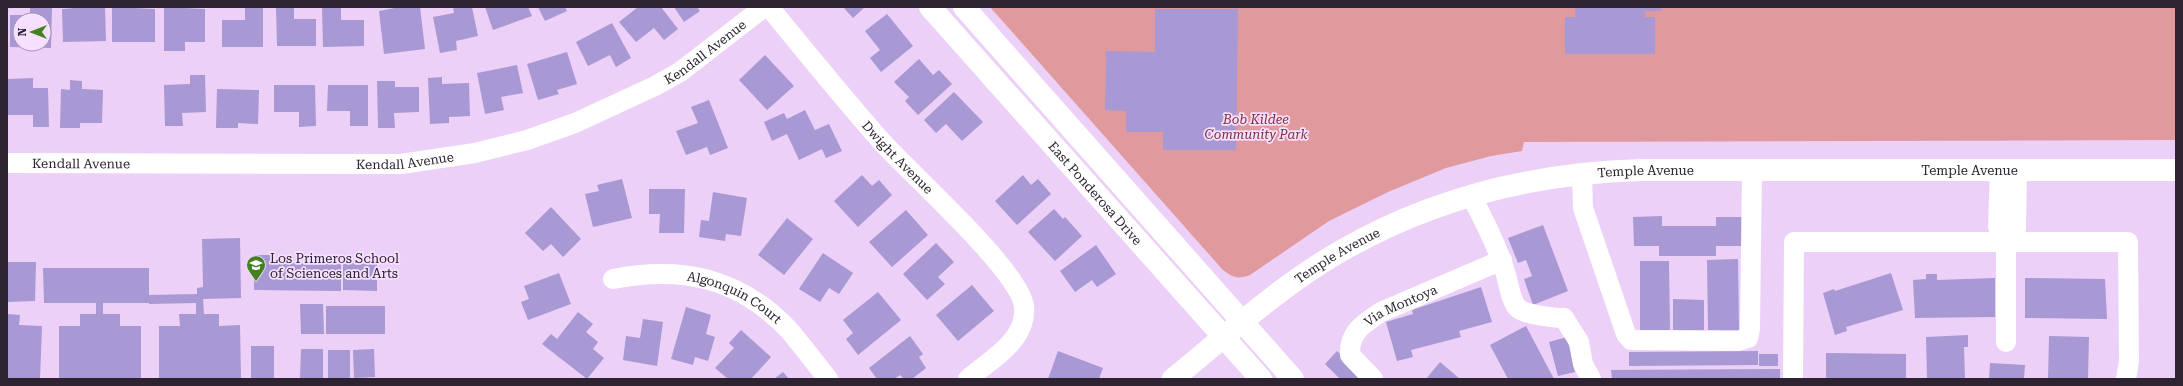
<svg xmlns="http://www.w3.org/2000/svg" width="2183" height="386" font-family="'Roboto Serif',serif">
<rect width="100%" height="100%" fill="#ecd0f7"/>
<path fill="#e0999c" d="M990,7h1186v133l-652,2 -2,9 -31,5 -45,12 -58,24 -59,29 -79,54c-13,5 -18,2 -28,-6z"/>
<g fill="#a898d3" fill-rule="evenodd">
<path d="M30,7h22l-1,41 -41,-1v-32h20zM20,20h24v24h-24z"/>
<polygon points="86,7 105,7 106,41 63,42 62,9"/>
<polygon points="112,7 155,9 155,42 112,42"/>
<polygon points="164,7 205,9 205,42 185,42 185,51 164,51"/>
<polygon points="245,7 263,7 263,47 222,47 222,20 245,20"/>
<polygon points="276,7 294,7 294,19 316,19 316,46 277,46"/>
<polygon points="322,7 341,7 341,20 364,20 364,46 323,47"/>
<polygon points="400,7 420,7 425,49 384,54 379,11"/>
<polygon points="453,7 472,7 478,36 456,41 457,50 440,53 433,17 454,13"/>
<polygon points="485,7 528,7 532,16 493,30"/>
<polygon points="538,7 565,7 567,11 545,21"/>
<polygon points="638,7 661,7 678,29 664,40 654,28 636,42 619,22"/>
<polygon points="674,7 697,7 700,11 684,22"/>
<polygon points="843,7 865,7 853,18"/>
<polygon points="1575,7 1661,7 1661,11 1645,11 1645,17 1655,17 1655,54 1565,54 1565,17 1575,17"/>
<polygon points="1155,9 1238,9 1236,150 1163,150 1163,132 1126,132 1126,111 1105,110 1106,51 1155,52"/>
<polygon points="887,14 913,46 881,72 870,58 880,50 865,31"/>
<polygon points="612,23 631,58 616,67 610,55 588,66 576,42"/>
<polygon points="567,52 577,84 557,90 559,94 538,100 527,64"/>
<polygon points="765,55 794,86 767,110 739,80"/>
<polygon points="919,59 933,75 939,70 952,84 918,115 905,101 909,97 894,82"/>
<polygon points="517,65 523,93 501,97 504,110 485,114 477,73"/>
<polygon points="190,75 205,75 206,112 182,113 183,126 165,126 164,85 190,84"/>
<polygon points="442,77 442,84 469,83 470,116 449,117 449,123 430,124 428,78"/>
<polygon points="33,78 33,88 48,88 49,127 33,127 33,115 7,115 7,79"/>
<polygon points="70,80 82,81 82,89 103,90 102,123 80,123 80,128 60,128 61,89 70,90"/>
<polygon points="377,81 395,81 395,87 419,87 419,112 394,113 395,128 378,128"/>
<polygon points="274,85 315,85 316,126 299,127 299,112 274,112"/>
<polygon points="328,85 368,85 368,126 350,126 350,111 327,111"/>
<polygon points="217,89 259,90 258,124 238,123 238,128 216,128"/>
<polygon points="954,92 983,122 962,141 946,124 936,133 924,120"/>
<polygon points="709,100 728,148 710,155 707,147 686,155 676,131 698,123 691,107"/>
<polygon points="805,110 815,130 829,124 842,151 826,158 822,149 799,160 787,134 772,141 764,122 784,113 787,119"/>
<polygon points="862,175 872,186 879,180 892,195 858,227 834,201"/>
<polygon points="1023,175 1031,185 1038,179 1051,194 1017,225 995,201"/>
<polygon points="622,179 632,218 593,227 585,194 599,191 597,185"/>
<polygon points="649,189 685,189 684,233 659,233 660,214 649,214"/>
<polygon points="713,192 747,198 741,236 726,234 725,241 699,237 701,220 709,221"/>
<polygon points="551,207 581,239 563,257 551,244 543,251 525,233"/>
<polygon points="1054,209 1063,219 1065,217 1082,236 1055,261 1028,232"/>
<polygon points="906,210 928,235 892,267 869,242"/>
<polygon points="1662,216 1662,226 1716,226 1716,217 1743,217 1743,246 1716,246 1716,256 1659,256 1659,246 1634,246 1633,217"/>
<polygon points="787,218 813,239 784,275 758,255"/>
<polygon points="1543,225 1568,291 1533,305 1524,279 1532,276 1526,260 1518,263 1508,238"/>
<polygon points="240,238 241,298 203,299 204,314 219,314 219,326 240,325 241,379 159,379 159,326 180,326 179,314 196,314 196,303 149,304 149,295 197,294 197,288 203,287 202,239"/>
<polygon points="936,243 954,262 938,277 945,284 927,300 903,274"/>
<polygon points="1096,245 1116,274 1097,287 1092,280 1075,292 1060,271"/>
<polygon points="823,253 853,273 839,294 829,288 820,302 799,289"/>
<polygon points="254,255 272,255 272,263 341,264 341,291 254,290"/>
<polygon points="1738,259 1739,330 1708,330 1707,260"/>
<polygon points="1640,261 1669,261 1670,330 1640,330"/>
<polygon points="7,262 36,262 35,301 7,302"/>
<polygon points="343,263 377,264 377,291 343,290"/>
<polygon points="43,268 149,268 149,303 103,303 103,314 120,314 120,326 141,326 141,379 59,379 59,326 80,326 80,314 96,314 96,303 44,303"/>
<polygon points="559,273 571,304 528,320 521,302 529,299 524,286"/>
<polygon points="1891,273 1903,310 1846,327 1847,331 1835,335 1823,293 1834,289 1835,291"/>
<polygon points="1926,274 1937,274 1937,280 1995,278 1995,317 1915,318 1913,280 1926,279"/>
<polygon points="2025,278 2105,279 2107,319 2025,318"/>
<polygon points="972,285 994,311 958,341 936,315"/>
<polygon points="1481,287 1492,322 1459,331 1461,337 1411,350 1413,357 1397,361 1386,322 1413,314 1412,310"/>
<polygon points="878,292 901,320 858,355 846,339 853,333 843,320"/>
<polygon points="1673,299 1704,300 1704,330 1673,330"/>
<polygon points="300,304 323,304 324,334 301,334"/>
<rect x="326" y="306" width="59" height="28"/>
<polygon points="686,307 711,315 706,334 715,337 708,361 695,357 693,365 671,359"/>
<polygon points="578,312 593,324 586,332 598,342 593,349 604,358 587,379 542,344 551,334 557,339"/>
<polygon points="7,314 20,315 19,325 42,326 40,379 7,379"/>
<polygon points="643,319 663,322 657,366 623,360 626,336 640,338"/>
<polygon points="1526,326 1554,379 1508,379 1490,345"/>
<polygon points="741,330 771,357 751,379 728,379 715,368 734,348 729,343"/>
<polygon points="1968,335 1968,347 1964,347 1965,379 1927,379 1926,337"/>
<polygon points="910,336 923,354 919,357 926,368 912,379 904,379 900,375 894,379 877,379 869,368"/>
<polygon points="2049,336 2089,337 2088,379 2048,379"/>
<polygon points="1567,337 1575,372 1558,376 1549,342"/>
<rect x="251" y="346" width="23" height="33"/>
<polygon points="301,349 323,349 323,378 300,378"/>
<polygon points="374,349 375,377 354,378 353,350"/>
<rect x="328" y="350" width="22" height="28"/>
<polygon points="1058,351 1103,368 1099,379 1048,379"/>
<polygon points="1337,351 1366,379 1340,379 1325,364"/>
<polygon points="1758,351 1758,365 1629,366 1629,352"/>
<polygon points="1826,353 1906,354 1906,379 1826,379"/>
<rect x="1759" y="354" width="19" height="12"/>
<polygon points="1440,362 1460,379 1426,379"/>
<polygon points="1990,363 2025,365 2024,379 1989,379"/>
<polygon points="1780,369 1780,379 1612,379 1611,370"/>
<polygon points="783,372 789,379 774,379"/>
</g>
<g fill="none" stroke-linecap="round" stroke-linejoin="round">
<g stroke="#fff" stroke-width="20">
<path id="s1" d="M769,7c37,45 74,91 113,135 29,32 137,128 142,164 4,34 -34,54 -56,73"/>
<path id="s2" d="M7,163l394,1 74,-11 52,-13 48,-17 80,-37 25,-14 84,-65"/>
<polyline points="2000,170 1998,227 2006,243 2006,342"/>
<polyline points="1582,173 1583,208 1626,334 1631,340 1738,341 1748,338 1750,329 1752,170"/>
<path d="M1471,195c13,26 27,52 35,80 3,10 5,28 13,34 8,6 36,9 45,9l15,24 4,22 8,15"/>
<polyline points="2006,243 2016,228 2017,170"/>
<path id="s3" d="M613,279c68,-13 125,-2 175,50 14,16 27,34 40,50"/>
<path id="s4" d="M1373,379l-23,-24c-1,-23 13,-31 31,-43l121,-52"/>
<polyline points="1793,379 1794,242 2128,242 2129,361 2126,379"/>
</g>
<g stroke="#fff" stroke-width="22">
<path id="s5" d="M930,7l331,372"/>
<polyline points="964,7 1293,379"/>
<path id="s6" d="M1173,379c54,-44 107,-93 168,-128 92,-53 194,-78 300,-81h535"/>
</g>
</g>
<defs>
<symbol id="school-pin" viewBox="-11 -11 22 30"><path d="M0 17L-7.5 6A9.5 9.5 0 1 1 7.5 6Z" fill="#448221" stroke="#f6e0ff"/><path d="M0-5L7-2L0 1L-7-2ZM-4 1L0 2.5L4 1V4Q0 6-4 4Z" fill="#fff"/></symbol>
</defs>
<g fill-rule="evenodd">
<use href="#school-pin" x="245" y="254" width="22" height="30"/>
</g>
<g text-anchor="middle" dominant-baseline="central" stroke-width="3.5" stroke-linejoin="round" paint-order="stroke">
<g font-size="13" fill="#2d2331" stroke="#f6e0ff">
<text stroke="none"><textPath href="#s2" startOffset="722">Kendall Avenue</textPath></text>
<text stroke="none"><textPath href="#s1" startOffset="198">Dwight Avenue</textPath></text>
<text stroke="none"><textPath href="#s2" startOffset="398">Kendall Avenue</textPath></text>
<text stroke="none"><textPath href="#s2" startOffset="74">Kendall Avenue</textPath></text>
<text stroke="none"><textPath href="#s6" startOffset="854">Temple Avenue</textPath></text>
<text stroke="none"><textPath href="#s6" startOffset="530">Temple Avenue</textPath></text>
<text stroke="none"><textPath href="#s5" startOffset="249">East Ponderosa Drive</textPath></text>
<text stroke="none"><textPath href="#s6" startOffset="206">Temple Avenue</textPath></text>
<text stroke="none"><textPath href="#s3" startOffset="127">Algonquin Court</textPath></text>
<text stroke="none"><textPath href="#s4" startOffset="110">Via Montoya</textPath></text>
</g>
<g font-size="13" font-style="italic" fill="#802b35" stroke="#f6e0ff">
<text x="1256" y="119">Bob Kildee<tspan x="1256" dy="15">Community Park</tspan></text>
</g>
<g font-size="13" fill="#2d2331" stroke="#f6e0ff" text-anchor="start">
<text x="270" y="258">Los Primeros School<tspan x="270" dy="15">of Sciences and Arts</tspan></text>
</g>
</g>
<rect width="2183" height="386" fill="none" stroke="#2d2331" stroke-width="16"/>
<g transform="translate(32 32) rotate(270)"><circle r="19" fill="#f6e0ff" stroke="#a694ad"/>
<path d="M0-3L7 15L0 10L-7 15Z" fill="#448221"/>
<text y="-6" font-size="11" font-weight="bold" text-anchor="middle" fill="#2d2331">N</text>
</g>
</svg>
